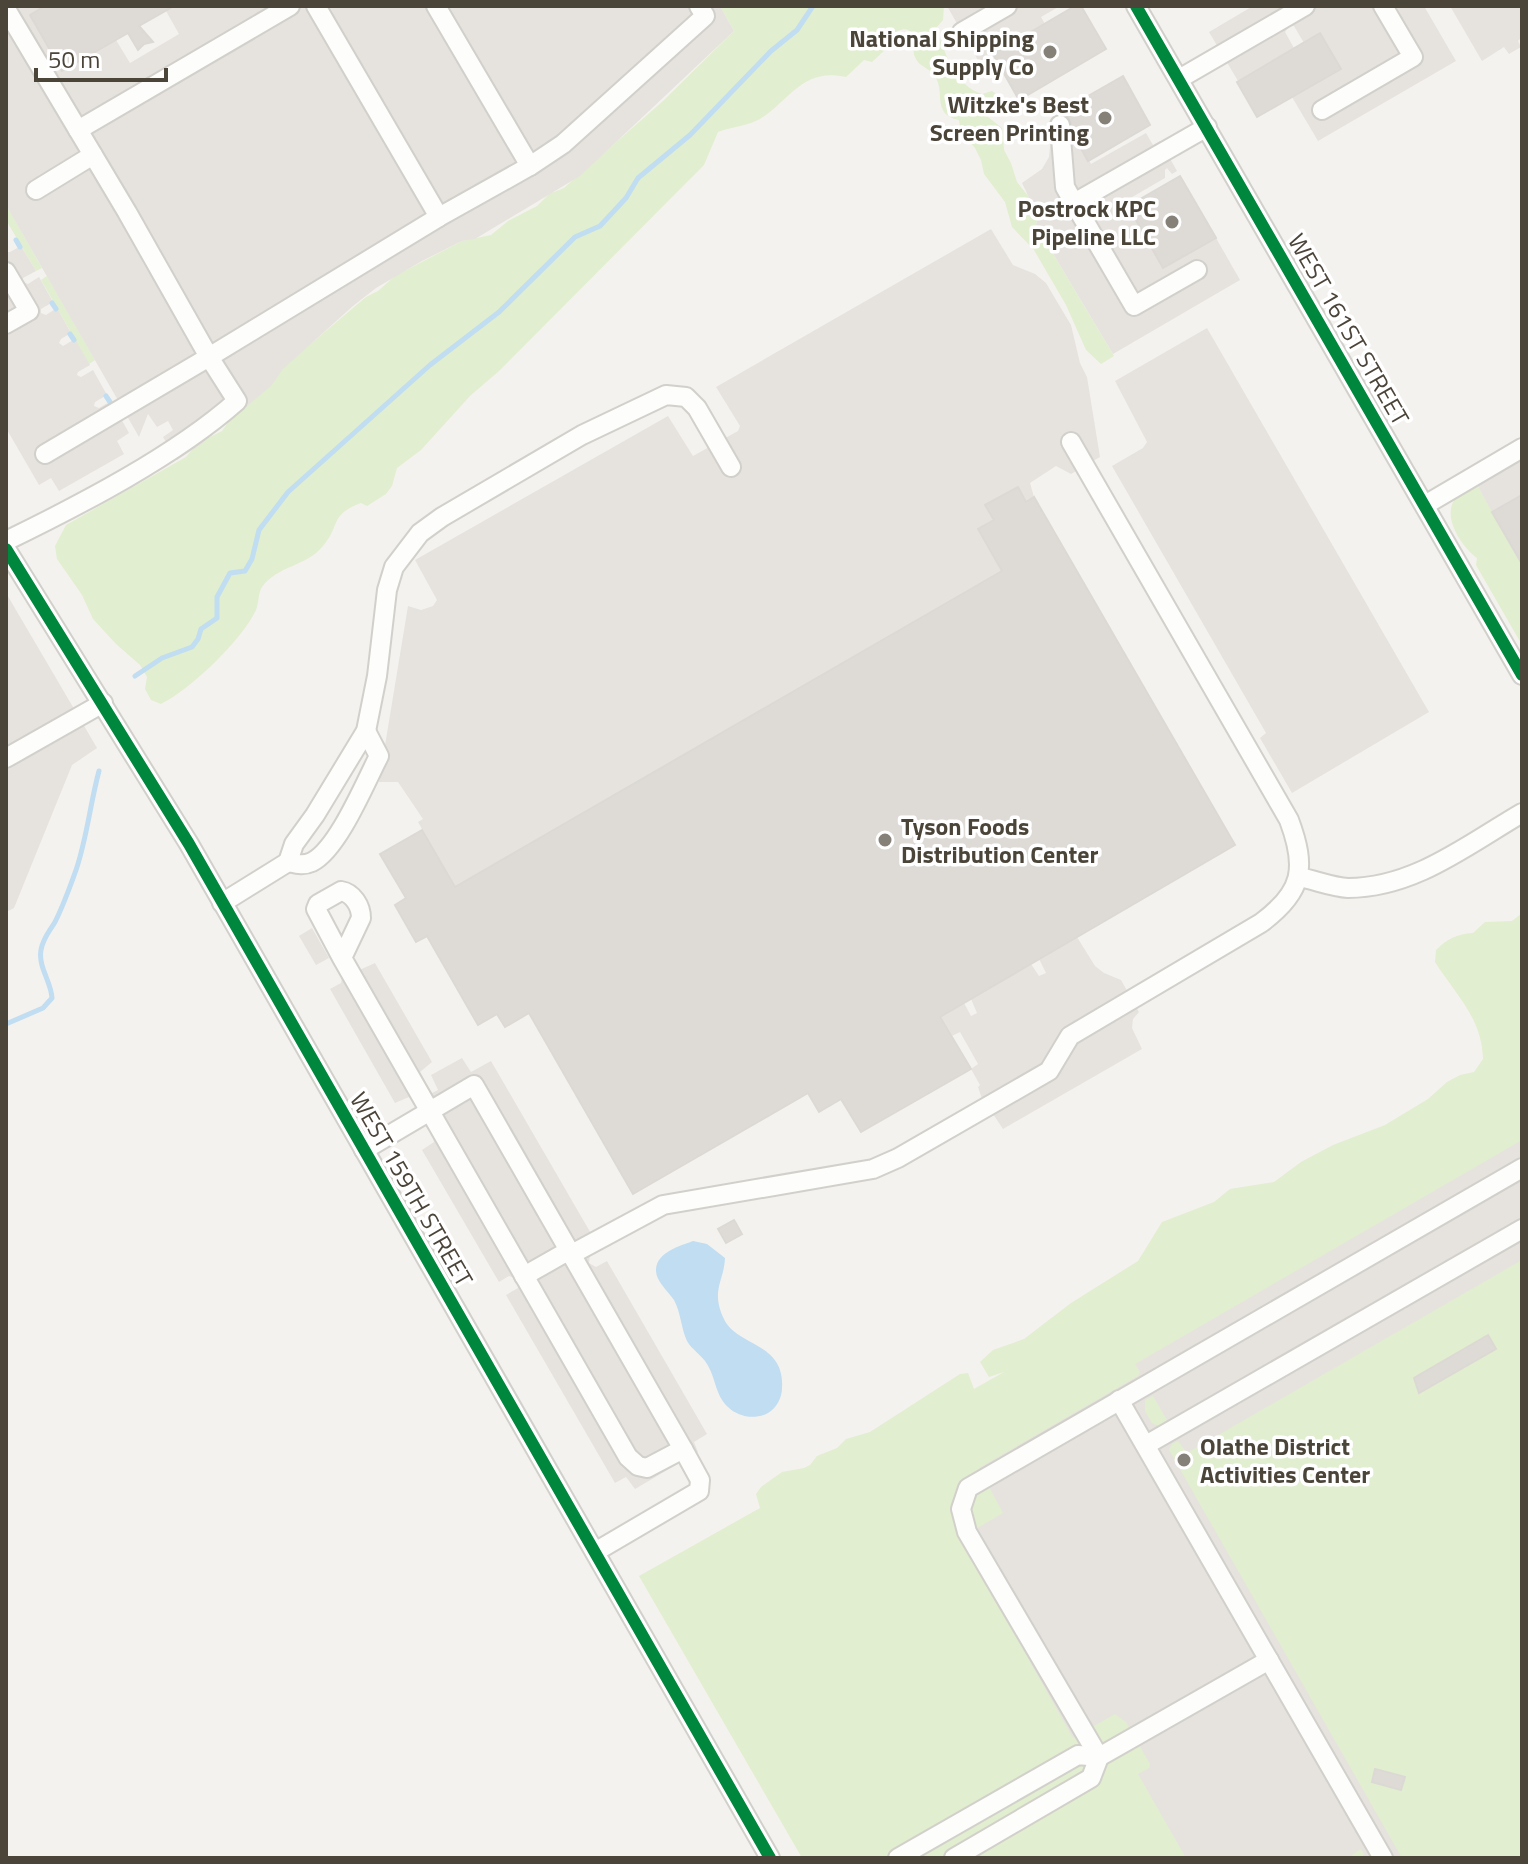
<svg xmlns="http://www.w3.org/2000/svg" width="1528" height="1864" font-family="'Titillium Web',sans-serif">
<rect width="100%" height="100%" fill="#f4f2ee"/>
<polygon fill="#e6e2de" points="6,593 97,748 72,765 14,908 6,912"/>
<g fill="#e1eecf">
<path d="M720,6h224l-1,14 -7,8c8,23 20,59 46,66l10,-3 7,5 3,6 -8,10 -6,1v4l14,11 2,22 7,13 6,19 16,20 5,14 -2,9 78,131 -13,8 -15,-14 -20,-45 -32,-55 -22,-23 -7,-25 -21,-28 -3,-14 -6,-12 -14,-16 -2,-12c-29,-6 -12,-28 -25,-45 -6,-8 -15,-8 -19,-18 -5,-12 5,-42 -28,-20l-1,12 -14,13 -8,-2 -18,17c-43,-10 -56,23 -86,42 -12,7 -29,8 -42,13l-14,33 -205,206 -29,25 -49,54 -24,18 -5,18 -6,8 -19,12 -6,-3c-32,12 -20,22 -38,43 -16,20 -46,20 -61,41 -4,6 -3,16 -6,23 -14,30 -65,79 -95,94l-10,-4 -6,-11 2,-12 -7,-12 -24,-21 -23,-25 -11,-24 -25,-36 -2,-13 11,-21 120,-68 12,-14 24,-12 21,-30 123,-104 12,-6 17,-15 67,-35 29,-6 17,-14 29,-15 12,-12 15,-6 99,-87 71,-70z"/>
<polygon points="8,208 42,268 36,271 6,220"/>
<polygon points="47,276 95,360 89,364 41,280"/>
<path d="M1476,483l46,81v81l-46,-80 1,-7c-13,-9 -36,-40 -22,-59 5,-7 14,-11 21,-16z"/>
<path d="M1522,913v945h-720l-163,-282 121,-68 -4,-14 5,-7 21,-15 22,-4 6,-3 7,-9 20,-8 9,-9 24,-7 90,-58 8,-1 6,16 30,-17 -15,5 -9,-15 13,-12 31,-11 47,-36 67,-42 24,-39 52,-20 16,-13 44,-7 27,-20 32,-17 52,-20 43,-26 19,-17 13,-7 14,-3 9,-13c-1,-41 -27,-64 -48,-97l1,-12c11,-11 21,-16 37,-17l12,-11 27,-1z"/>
</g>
<g fill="#e6e3df" fill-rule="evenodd">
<polygon points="6,6 45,6 30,15 116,40 130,63 179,34 166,11 174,6 720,6 734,31 580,176 475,239 462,241 422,261 376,288 353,306 283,369 271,386 200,445 177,460 163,437 173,430 168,421 157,427 148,414 139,437 6,205"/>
<polygon points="947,6 1060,6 1041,17 1045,24 979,62"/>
<polygon points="1253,6 1424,6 1456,61 1318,141 1292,97 1340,69 1304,43 1294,26 1290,25 1285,32 1294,48 1238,81 1209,32"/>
<polygon points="1450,6 1520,6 1522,37 1518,41 1521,47 1509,54 1504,47 1482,61"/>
<polygon points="1067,124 1091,164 1146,133 1153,145 1160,141 1177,171 1172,174 1167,168 1165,170 1165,178 1115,207 1117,212 1128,206 1163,268 1216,238 1240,280 1113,354 1036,225 1038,216 1022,183 1042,169 1049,157 1052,126"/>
<polygon points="991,229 1013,265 1035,274 1046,283 1071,325 1080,363 1087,377 1100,457 1071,474 1056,466 1030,483 1034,497 1026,502 1017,487 986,505 994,520 978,530 1002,571 455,887 418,822 423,819 398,782 379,782 408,606 421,610 433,606 437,600 415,560 668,416 693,456 738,431 740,426 716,387"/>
<polygon points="21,246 36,271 23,278 23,282 28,284 39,277 53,302 41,309 41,313 46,315 57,308 71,333 61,339 59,343 63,346 75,339 90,365 78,372 77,375 81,377 93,370 107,395 95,402 94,406 99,408 111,401 129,433 117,441 124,454 59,491 51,478 39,485 6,428 6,252 10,252"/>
<polygon points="1207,328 1429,712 1292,793 1260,738 1266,733 1112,466 1143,448 1147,442 1115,381"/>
<polygon points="1522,440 1522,495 1492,512 1469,470"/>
<polygon points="312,928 329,958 316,965 299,936"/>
<polygon points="1077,937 1095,966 1104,973 1121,980 1139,1012 1133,1019 1132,1028 1142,1049 1003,1129 981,1096 978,1087 980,1085 971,1069 978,1064 960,1032 952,1036 940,1017 964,1003 971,1016 977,1013 971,999 1031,964 1039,976 1046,973 1039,959"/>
<polygon points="375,963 432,1062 420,1072 432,1093 438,1090 431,1075 462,1058 471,1072 491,1061 600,1249 590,1255 589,1263 596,1267 607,1261 707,1434 694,1442 698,1452 635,1489 626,1477 615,1483 506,1295 518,1288 517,1279 509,1276 499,1282 422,1150 434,1142 431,1132 409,1097 395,1103 330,989 341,983 342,978"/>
<path d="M1522,1140v120l-335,193 -9,-12 -6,3 -3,6 233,408h-43l5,-3 -3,-6 -13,9h-162l-48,-84 11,-6 1,-4 -24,-42 -11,-8 -42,24 -113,-200 43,-25 -24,-45 159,-92 2,-4 -5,-8zM1153,1396l14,24 -2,5h-9l-4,-2 -7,-12v-11z"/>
</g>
<path fill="#c0ddf1" d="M693,1241l14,3 18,14c-1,23 -14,32 -2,59 12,30 62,24 59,71 0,9 -5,20 -14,25 -13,7 -30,4 -40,-6 -13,-12 -12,-29 -21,-43 -5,-9 -15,-14 -20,-23 -6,-13 -6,-28 -13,-41 -6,-9 -19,-19 -18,-31 1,-17 24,-23 37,-28z"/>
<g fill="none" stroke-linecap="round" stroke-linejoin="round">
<g stroke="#c0ddf1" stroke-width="5">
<polyline points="16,240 20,247"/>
<polyline points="52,303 56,309"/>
<polyline points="70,334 74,340"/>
<polyline points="106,396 110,402"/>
<polyline points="135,676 162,658 192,647 198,639 201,629 217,618 217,597 230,573 245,571 252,559 259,530 288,492 430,365 499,312 575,237 600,226 626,198 638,178 690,135 771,51 797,30 813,6"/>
<path d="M6,1024l37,-16 9,-10c-1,-17 -14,-31 -11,-48 2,-12 8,-18 14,-28 8,-16 15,-35 21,-52 11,-32 14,-66 23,-99"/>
</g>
</g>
<g fill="#dedbd6" stroke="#dcd9d4" stroke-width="2">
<polygon points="45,6 174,6 139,26 153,42 144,44 138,50 128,33 62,71 30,15"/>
<polygon points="1075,6 1081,6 1106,49 1019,100 993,54"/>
<polygon points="1320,33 1341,69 1257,117 1237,82"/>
<polygon points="1123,76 1150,125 1088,161 1073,134 1070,119 1060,112"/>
<polygon points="1180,176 1216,238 1163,268 1128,206"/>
<polygon points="1018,487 1026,502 1034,497 1235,845 940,1017 971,1069 861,1132 841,1099 819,1112 808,1093 633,1194 529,1013 505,1027 497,1014 478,1025 427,936 416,942 395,905 406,898 380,854 422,830 455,887 1002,571 978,529 994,520 985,505"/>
<polygon points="1522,495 1522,564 1492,512"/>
<polygon points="734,1220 742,1234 726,1243 718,1229"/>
<polygon points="1488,1335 1496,1349 1419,1393 1414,1378"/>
<polygon points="1375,1769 1405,1777 1401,1790 1372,1782"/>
</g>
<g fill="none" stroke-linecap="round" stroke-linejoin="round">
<defs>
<g id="minor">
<polyline points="316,6 439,217"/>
<polyline points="436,6 530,166"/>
<polyline points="1136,6 1522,675"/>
<polyline points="6,9 127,212 209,357 45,454"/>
<polyline points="962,32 1007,6"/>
<polyline points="1179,79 1305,6"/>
<polyline points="1322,110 1413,57 1383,6"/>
<polyline points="1060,125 1065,187 1074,203"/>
<polyline points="78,130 290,6"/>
<polyline points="36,190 93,155"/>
<polyline points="1197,270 1134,306 1074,203 1207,127"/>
<polyline points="6,272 29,311 6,324"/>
<polyline points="1425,505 1522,448"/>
<path d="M6,541c74,-36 169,-85 231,-140l-28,-44 230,-140 91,-51 33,-22 142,-128 -6,-10"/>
<polyline points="6,549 189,844 770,1858"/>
<polyline points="6,758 103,703"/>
<path d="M288,862c9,2 15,4 24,0 26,-13 53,-79 67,-106l-13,-25"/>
<path d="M1299,877c16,3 33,10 49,11 66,0 119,-43 174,-75"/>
<polyline points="222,903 288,862 294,844 315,815 366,731 377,676 387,590 394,567 420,533 442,517 582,435 666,395 686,397 697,408 731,467"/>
<path d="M342,958l-26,-49 2,-5 23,-13c12,2 20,15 20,27l-19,40 286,499 10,9 9,2 36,-19"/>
<polyline points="364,1150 474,1085 683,1449 700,1480 699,1491 595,1552"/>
<path d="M570,1255l93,-50 210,-36 25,-11 151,-87 21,-35 191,-113c42,-31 46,-55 28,-103l-218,-378"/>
<polyline points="524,1276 568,1251"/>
<polyline points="1119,1400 1383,1858"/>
<polyline points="1146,1445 1522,1229"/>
<polyline points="1099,1757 967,1532 961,1509 968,1488 1522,1168"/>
<polyline points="898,1858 1078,1755 1099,1757 1269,1660"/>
<polyline points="954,1858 1091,1778 1099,1757"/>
</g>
</defs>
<use href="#minor" stroke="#d2d0cb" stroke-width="22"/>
<use href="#minor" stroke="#fdfdfc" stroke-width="18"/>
<defs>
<g id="cycleway">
<polyline points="1136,6 1522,675"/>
<polyline points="6,549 189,844 770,1858"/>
</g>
</defs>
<use href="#cycleway" stroke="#fff" stroke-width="17"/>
<use href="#cycleway" stroke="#00873e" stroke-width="12"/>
</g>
<g fill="#868178" stroke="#fff" stroke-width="3">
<circle cx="1050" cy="52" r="8"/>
<circle cx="1105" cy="118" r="8"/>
<circle cx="1172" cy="222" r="8"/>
<circle cx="885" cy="840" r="8"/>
<circle cx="1184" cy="1460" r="8"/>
</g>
<g text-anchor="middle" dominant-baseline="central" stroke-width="7" stroke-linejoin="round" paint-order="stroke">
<g font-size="24" font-weight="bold" fill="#4b4439" stroke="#fff" text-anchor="end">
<text x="1034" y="38">National Shipping<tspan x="1034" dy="28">Supply Co</tspan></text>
<text x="1089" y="104">Witzke's Best<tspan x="1089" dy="28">Screen Printing</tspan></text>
<text x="1156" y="208">Postrock KPC<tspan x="1156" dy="28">Pipeline LLC</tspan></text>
<text x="901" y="826" text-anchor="start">Tyson Foods<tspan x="901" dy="28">Distribution Center</tspan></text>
<text x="1200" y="1446" text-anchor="start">Olathe District<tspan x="1200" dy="28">Activities Center</tspan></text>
</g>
<g font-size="24" fill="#4b4439" stroke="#fff">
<text transform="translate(1349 329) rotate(60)">WEST 161ST STREET</text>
<text transform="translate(412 1189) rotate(60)">WEST 159TH STREET</text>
</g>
</g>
<rect width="1528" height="1864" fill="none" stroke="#4b4439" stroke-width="16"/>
<path d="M36 68v12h130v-12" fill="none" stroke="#4b4439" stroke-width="4"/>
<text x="48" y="68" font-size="24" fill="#4b4439" stroke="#ffffff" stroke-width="6" paint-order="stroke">50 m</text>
</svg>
